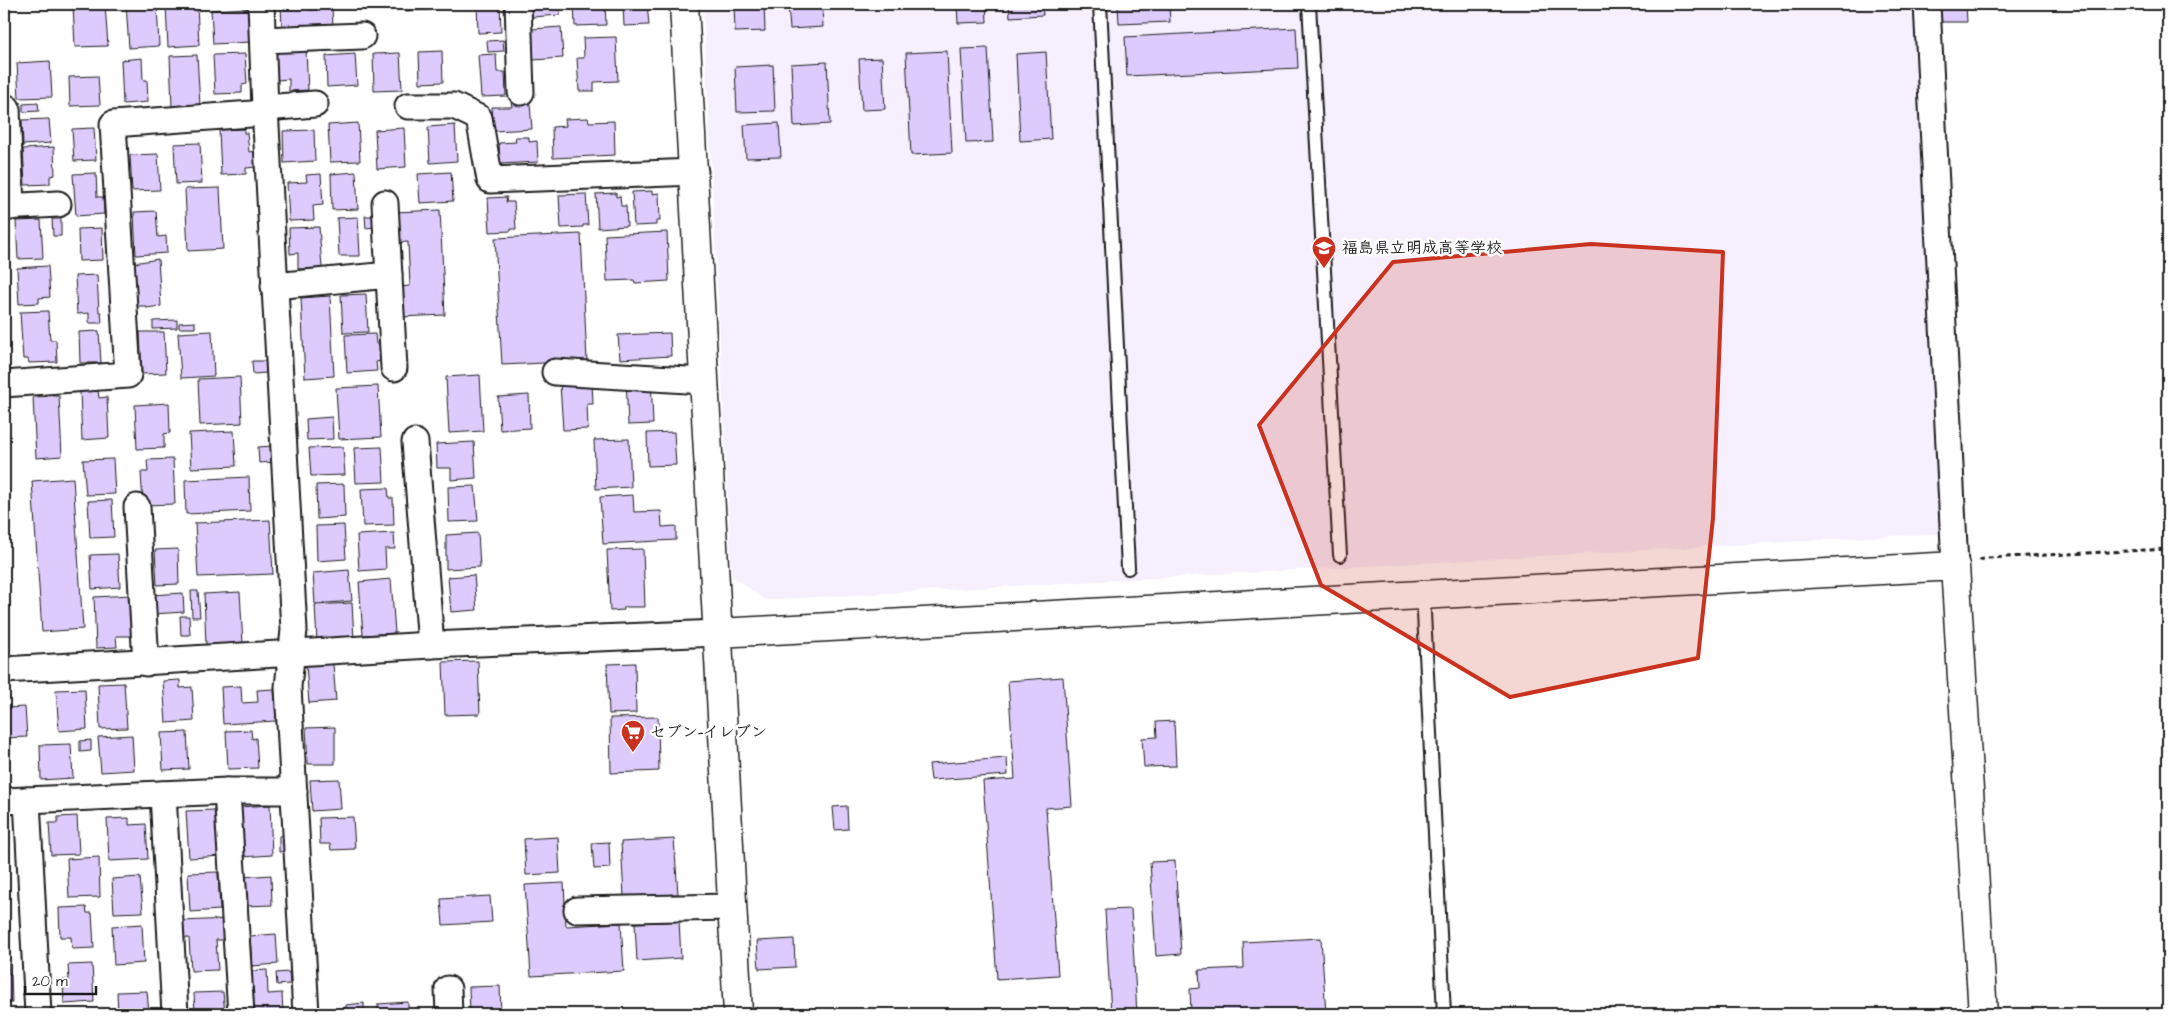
<svg xmlns="http://www.w3.org/2000/svg" width="2172" height="1018" font-family="'Architects Daughter','Klee One',sans-serif">
<rect width="100%" height="100%" fill="#fff"/>
<filter id="ink" filterUnits="userSpaceOnUse"><feTurbulence type="fractalNoise" baseFrequency=".02" numOctaves="2"/><feDisplacementMap in="SourceGraphic" scale="10" xChannelSelector="R" yChannelSelector="G"/><feConvolveMatrix kernelMatrix="1 2 1 2 8 2 1 2 1" color-interpolation-filters="sRGB"/></filter>
<g filter="url(#ink)">
<polygon fill="#f5effe" points="703,4 1915,4 1946,533 765,600 732,576"/>
<g fill="#ddcbfd" stroke="#1c1c1c">
<polygon points="73,4 105,4 108,46 75,47"/>
<polygon points="126,4 157,4 159,46 129,48"/>
<polygon points="281,4 309,4 310,10 332,8 333,26 282,29"/>
<polygon points="404,4 431,4 431,10 405,11"/>
<polygon points="477,4 500,4 501,32 478,33"/>
<polygon points="532,4 560,4 560,15 532,17"/>
<polygon points="574,4 605,4 606,25 575,26"/>
<polygon points="623,4 647,4 649,25 624,26"/>
<polygon points="734,4 764,4 765,31 735,32"/>
<polygon points="788,4 822,4 823,27 790,29"/>
<polygon points="884,4 917,4 917,6 885,8"/>
<polygon points="957,4 986,4 987,22 958,23"/>
<polygon points="1009,4 1042,4 1043,15 1010,17"/>
<polygon points="1118,4 1169,4 1170,22 1119,24"/>
<polygon points="1940,4 1966,4 1967,22 1941,22"/>
<polygon points="197,5 199,45 168,47 166,6"/>
<polygon points="248,8 250,42 213,44 211,10"/>
<polygon points="561,27 563,58 533,60 532,29"/>
<polygon points="1296,28 1298,68 1127,76 1125,37"/>
<polygon points="616,37 618,81 594,82 594,91 579,91 577,58 584,58 583,38"/>
<polygon points="503,40 504,51 488,52 487,41"/>
<polygon points="988,48 993,142 966,143 961,49"/>
<polygon points="306,50 308,90 289,91 289,79 277,80 275,51"/>
<polygon points="442,51 443,82 420,83 419,52"/>
<polygon points="947,51 952,153 911,155 906,53"/>
<polygon points="1046,52 1051,139 1020,141 1016,54"/>
<polygon points="400,53 402,90 374,91 373,54"/>
<polygon points="245,54 247,84 242,85 242,93 215,94 213,55"/>
<polygon points="355,54 357,85 327,87 326,56"/>
<polygon points="496,54 497,72 505,72 506,96 481,97 478,55"/>
<polygon points="197,55 200,106 172,107 170,56"/>
<polygon points="142,58 143,80 147,80 148,102 123,104 121,60"/>
<polygon points="882,58 885,109 862,110 859,59"/>
<polygon points="50,61 52,97 19,98 17,63"/>
<polygon points="827,62 830,124 794,126 791,64"/>
<polygon points="773,65 775,111 737,112 735,67"/>
<polygon points="98,76 100,105 70,106 69,77"/>
<polygon points="522,101 523,104 530,104 532,129 494,131 492,107 512,107 511,102"/>
<polygon points="38,103 39,111 23,112 23,104"/>
<polygon points="588,118 589,122 614,121 615,155 553,158 552,127 566,126 565,119"/>
<polygon points="49,119 51,143 23,145 22,120"/>
<polygon points="358,123 360,161 330,162 328,125"/>
<polygon points="779,123 781,157 746,158 744,125"/>
<polygon points="455,125 457,161 430,163 428,127"/>
<polygon points="94,128 96,160 74,161 72,129"/>
<polygon points="404,128 406,167 377,169 375,130"/>
<polygon points="244,129 244,133 247,133 249,152 255,151 256,167 246,168 246,174 221,175 219,130"/>
<polygon points="314,130 315,161 284,163 283,131"/>
<polygon points="515,137 529,137 529,142 537,141 538,162 500,164 499,143 516,142"/>
<polygon points="200,143 202,183 176,184 174,144"/>
<polygon points="54,147 55,175 50,176 50,184 25,185 23,149"/>
<polygon points="158,154 160,190 132,191 130,155"/>
<polygon points="356,172 358,209 332,210 331,174"/>
<polygon points="451,172 453,201 420,203 418,174"/>
<polygon points="96,173 97,197 103,197 104,214 76,216 73,174"/>
<polygon points="321,174 323,205 313,206 314,220 289,221 287,183 307,182 306,175"/>
<polygon points="220,188 223,249 188,251 185,189"/>
<polygon points="652,191 652,194 659,193 660,221 656,221 656,225 634,226 632,192"/>
<polygon points="616,193 616,197 620,196 621,206 626,206 627,226 598,228 596,194"/>
<polygon points="586,194 588,225 583,225 583,227 561,228 559,195"/>
<polygon points="507,197 506,202 514,202 516,229 511,229 511,231 490,232 488,198"/>
<polygon points="440,210 445,315 400,317 398,287 410,286 408,242 396,243 395,212"/>
<polygon points="156,211 158,237 166,236 167,253 136,255 134,212"/>
<polygon points="365,216 374,216 375,227 366,228"/>
<polygon points="358,217 360,256 339,256 337,218"/>
<polygon points="52,219 61,219 61,236 53,236"/>
<polygon points="41,220 43,258 18,259 16,221"/>
<polygon points="319,227 322,268 298,269 298,253 290,254 289,228"/>
<polygon points="102,228 103,260 79,261 78,229"/>
<polygon points="667,232 669,281 635,283 634,280 607,281 605,235"/>
<polygon points="581,234 587,361 502,365 495,238"/>
<polygon points="158,259 161,306 146,308 146,306 137,306 134,263"/>
<polygon points="48,266 50,297 39,298 39,303 19,304 17,268"/>
<polygon points="97,275 99,312 101,312 102,323 89,323 89,313 77,314 75,276"/>
<polygon points="366,294 368,332 343,333 341,295"/>
<polygon points="330,296 334,376 305,378 301,298"/>
<polygon points="48,311 50,340 56,340 57,362 29,363 28,359 23,359 20,312"/>
<polygon points="177,320 177,328 153,329 153,321"/>
<polygon points="195,322 195,328 179,328 179,323"/>
<polygon points="99,331 101,363 80,363 79,332"/>
<polygon points="212,331 214,376 181,378 178,333"/>
<polygon points="140,332 164,332 166,373 142,374"/>
<polygon points="670,333 671,356 620,359 618,335"/>
<polygon points="375,334 376,344 381,344 382,361 376,362 377,371 347,373 345,335"/>
<polygon points="252,361 266,361 267,373 253,374"/>
<polygon points="480,375 483,431 449,433 446,377"/>
<polygon points="240,377 242,423 200,425 198,379"/>
<polygon points="651,377 653,424 628,425 626,378"/>
<polygon points="592,382 593,404 587,404 588,429 563,430 560,384"/>
<polygon points="378,386 381,437 339,439 336,388"/>
<polygon points="98,391 99,398 107,397 109,438 82,440 80,392"/>
<polygon points="529,395 530,428 500,430 498,397"/>
<polygon points="59,396 62,456 36,458 33,397"/>
<polygon points="169,403 170,433 164,434 164,448 137,449 135,405"/>
<polygon points="332,417 333,439 307,440 306,419"/>
<polygon points="234,431 236,466 191,468 189,433"/>
<polygon points="674,432 676,465 648,466 647,433"/>
<polygon points="629,439 631,487 596,489 594,440"/>
<polygon points="474,442 476,478 451,480 451,468 437,468 436,444"/>
<polygon points="273,446 274,462 259,463 258,447"/>
<polygon points="343,447 345,475 311,476 309,448"/>
<polygon points="382,447 384,482 356,483 354,448"/>
<polygon points="113,459 115,494 86,495 83,460"/>
<polygon points="173,459 175,504 143,505 141,472 148,472 147,460"/>
<polygon points="249,477 250,511 186,514 185,480"/>
<polygon points="73,478 83,629 42,632 32,481"/>
<polygon points="344,484 345,517 317,519 316,485"/>
<polygon points="475,486 478,521 449,522 448,487"/>
<polygon points="388,488 389,498 393,498 394,525 363,526 361,489"/>
<polygon points="633,495 634,512 661,511 662,527 676,526 676,540 603,544 600,497"/>
<polygon points="112,500 114,537 90,538 88,501"/>
<polygon points="270,520 273,574 198,577 195,523"/>
<polygon points="344,525 346,559 317,561 316,526"/>
<polygon points="394,533 395,549 385,549 386,569 359,571 357,535"/>
<polygon points="478,533 480,567 446,569 446,535"/>
<polygon points="178,549 179,584 157,585 155,550"/>
<polygon points="643,549 645,607 624,607 624,610 610,611 607,550"/>
<polygon points="118,554 120,587 92,589 90,555"/>
<polygon points="349,570 352,601 315,604 313,573"/>
<polygon points="474,575 477,610 451,612 448,577"/>
<polygon points="391,579 395,633 363,635 359,582"/>
<polygon points="191,591 198,591 200,617 192,617"/>
<polygon points="240,592 243,644 206,645 204,594"/>
<polygon points="183,593 184,612 153,614 152,595"/>
<polygon points="130,595 132,636 116,636 117,647 96,648 94,597"/>
<polygon points="352,603 354,639 317,642 315,605"/>
<polygon points="180,616 189,616 190,635 181,635"/>
<polygon points="478,661 480,714 445,715 443,662"/>
<polygon points="635,663 636,713 609,714 607,664"/>
<polygon points="333,664 336,701 309,703 306,665"/>
<polygon points="1063,677 1072,806 1046,808 1058,975 997,979 983,781 1015,779 1008,681"/>
<polygon points="180,680 180,688 192,687 194,721 166,723 163,681"/>
<polygon points="124,683 127,728 100,729 98,684"/>
<polygon points="241,686 242,703 258,702 257,690 274,689 276,721 223,724 221,687"/>
<polygon points="85,689 87,729 59,731 56,690"/>
<polygon points="25,707 27,737 4,738 4,708"/>
<polygon points="658,717 659,771 611,773 610,718"/>
<polygon points="1174,721 1176,766 1144,767 1142,738 1157,737 1156,722"/>
<polygon points="335,727 335,764 308,764 306,728"/>
<polygon points="251,730 252,739 256,738 258,768 228,769 226,731"/>
<polygon points="187,732 189,769 163,770 161,733"/>
<polygon points="132,735 134,770 101,772 98,737"/>
<polygon points="91,740 91,751 80,752 80,741"/>
<polygon points="71,744 73,778 41,780 40,745"/>
<polygon points="1007,758 1008,775 931,780 929,764"/>
<polygon points="339,779 341,809 312,811 310,780"/>
<polygon points="270,805 272,855 242,857 239,807"/>
<polygon points="847,806 848,829 835,830 833,807"/>
<polygon points="215,810 218,850 223,850 223,856 189,858 186,811"/>
<polygon points="77,816 79,854 51,855 49,823 58,823 58,817"/>
<polygon points="353,817 355,849 331,850 330,844 320,844 319,818"/>
<polygon points="129,818 129,825 146,824 148,859 109,861 107,819"/>
<polygon points="285,835 286,851 279,852 279,836"/>
<polygon points="4,836 7,836 9,856 4,856"/>
<polygon points="558,837 560,873 526,875 524,839"/>
<polygon points="674,839 678,894 624,897 621,842"/>
<polygon points="609,842 610,868 594,869 592,843"/>
<polygon points="99,857 100,897 69,898 67,859"/>
<polygon points="1175,861 1181,954 1156,956 1150,862"/>
<polygon points="218,872 220,910 190,912 188,873"/>
<polygon points="271,875 272,905 245,906 243,877"/>
<polygon points="140,877 143,912 114,913 112,879"/>
<polygon points="564,883 566,926 621,923 624,971 531,976 525,885"/>
<polygon points="490,896 492,922 443,925 441,899"/>
<polygon points="86,907 87,913 92,913 94,948 72,949 71,937 60,937 59,908"/>
<polygon points="1131,909 1137,1014 1111,1014 1105,910"/>
<polygon points="228,919 229,940 216,940 218,970 191,971 189,938 183,938 182,921"/>
<polygon points="679,921 681,958 637,961 635,923"/>
<polygon points="142,924 144,963 114,965 112,926"/>
<polygon points="276,934 278,964 252,966 250,936"/>
<polygon points="1321,938 1326,1014 1191,1014 1190,989 1200,988 1199,970 1244,968 1243,942"/>
<polygon points="794,939 795,967 759,969 757,941"/>
<polygon points="4,963 8,963 9,974 11,974 12,1003 4,1004"/>
<polygon points="92,964 94,1002 64,1004 63,980 69,980 68,965"/>
<polygon points="267,970 268,994 282,993 283,1014 254,1014 251,971"/>
<polygon points="289,972 290,984 277,985 276,973"/>
<polygon points="500,986 501,1014 470,1014 469,987"/>
<polygon points="147,991 149,1014 118,1014 117,992"/>
<polygon points="223,992 225,1014 195,1014 194,993"/>
<polygon points="408,1002 408,1013 415,1014 378,1014 378,1004"/>
<polygon points="364,1003 364,1014 331,1014 331,1009 346,1008 346,1005"/>
</g>
<g fill="none" stroke-linecap="round" stroke-linejoin="round">
<defs>
<g id="service">
<polyline points="1100,4 1128,568"/>
<polyline points="1309,4 1340,555"/>
<polyline points="1423,593 1444,1014"/>
</g>
<g id="minor">
<polyline points="261,4 265,108 294,630 288,687 306,1014"/>
<polyline points="518,4 521,92"/>
<polyline points="1927,4 1955,566"/>
<polyline points="263,40 362,36"/>
<polyline points="408,106 454,106 479,118 490,180 695,172"/>
<polyline points="7,108 11,207"/>
<polyline points="265,108 315,104"/>
<polyline points="385,203 394,368"/>
<polyline points="4,207 58,204"/>
<polyline points="274,286 389,275"/>
<polyline points="555,372 704,381"/>
<polyline points="4,384 128,375 113,124 265,113"/>
<polyline points="415,442 431,645"/>
<polyline points="137,507 146,663"/>
<polyline points="4,670 431,645 718,633"/>
<polyline points="227,791 241,1014"/>
<polyline points="163,794 175,1014"/>
<polyline points="27,800 38,1014"/>
<polyline points="4,801 227,791 294,791"/>
<polyline points="577,910 731,907"/>
<polyline points="448,989 449,1014"/>
</g>
<g id="tertiary">
<polyline points="684,4 738,1014"/>
<polyline points="718,633 1955,566 1983,1014"/>
</g>
</defs>
<use href="#service" stroke="#1c1c1c" stroke-width="16"/>
<use href="#minor" stroke="#1c1c1c" stroke-width="29"/>
<use href="#tertiary" stroke="#1c1c1c" stroke-width="31"/>
<polyline stroke="#1c1c1c" stroke-width="3" stroke-dasharray="5 4" stroke-linecap="butt" points="1979,560 1987,558 2168,549"/>
<use href="#service" stroke="#fff" stroke-width="12"/>
<use href="#minor" stroke="#fff" stroke-width="25"/>
<use href="#tertiary" stroke="#fff" stroke-width="28"/>
</g>
</g>
<path fill="#c8321e" fill-opacity="0.2" stroke="#c8321e" stroke-width="4" stroke-linejoin="round" d="M1591,244l132,8 -10,266 -15,140 -188,39 -189,-112 -62,-160 134,-163z"/>
<defs>
<symbol id="school-pin" viewBox="-11 -11 22 30"><path d="M0 17L-7.5 6A9.5 9.5 0 1 1 7.5 6Z" fill="#c8321e" stroke="#fff"/><path d="M0-5L7-2L0 1L-7-2ZM-4 1L0 2.5L4 1V4Q0 6-4 4Z" fill="#fff"/></symbol>
<symbol id="supermarket-pin" viewBox="-11 -11 22 30"><path d="M0 17L-7.5 6A9.5 9.5 0 1 1 7.5 6Z" fill="#c8321e" stroke="#fff"/><path d="M-6-5.5h2.5l.6 2H6L4.5 2H-2.5L-4.4-4H-6ZM-1.5 3.2a1.3 1.3 0 1 0 .1 0ZM3 3.2a1.3 1.3 0 1 0 .1 0Z" fill="#fff"/></symbol>
</defs>
<g fill-rule="evenodd">
<use href="#school-pin" x="1310" y="234" width="28" height="38"/>
<use href="#supermarket-pin" x="619" y="718" width="28" height="38"/>
</g>
<g text-anchor="middle" dominant-baseline="central" stroke-width="5" stroke-linejoin="round" paint-order="stroke">
<g font-size="16" font-weight="bold" fill="#1c1c1c" stroke="#fff" text-anchor="start">
<text x="1342" y="248">福島県立明成高等学校</text>
<text x="650" y="732">セブン-イレブン</text>
</g>
</g>
<rect width="2172" height="1018" fill="none" stroke="#fff" stroke-width="20"/>
<rect x="10" y="10" width="2152" height="998" fill="none" stroke="#1c1c1c" stroke-width="2" filter="url(#ink)"/>
<path d="M25 986v8h71v-8" fill="none" stroke="#1c1c1c" stroke-width="2.5"/>
<text x="32" y="986" font-size="15" fill="#1c1c1c" stroke="#ffffff" stroke-width="4" paint-order="stroke">20 m</text>
</svg>
